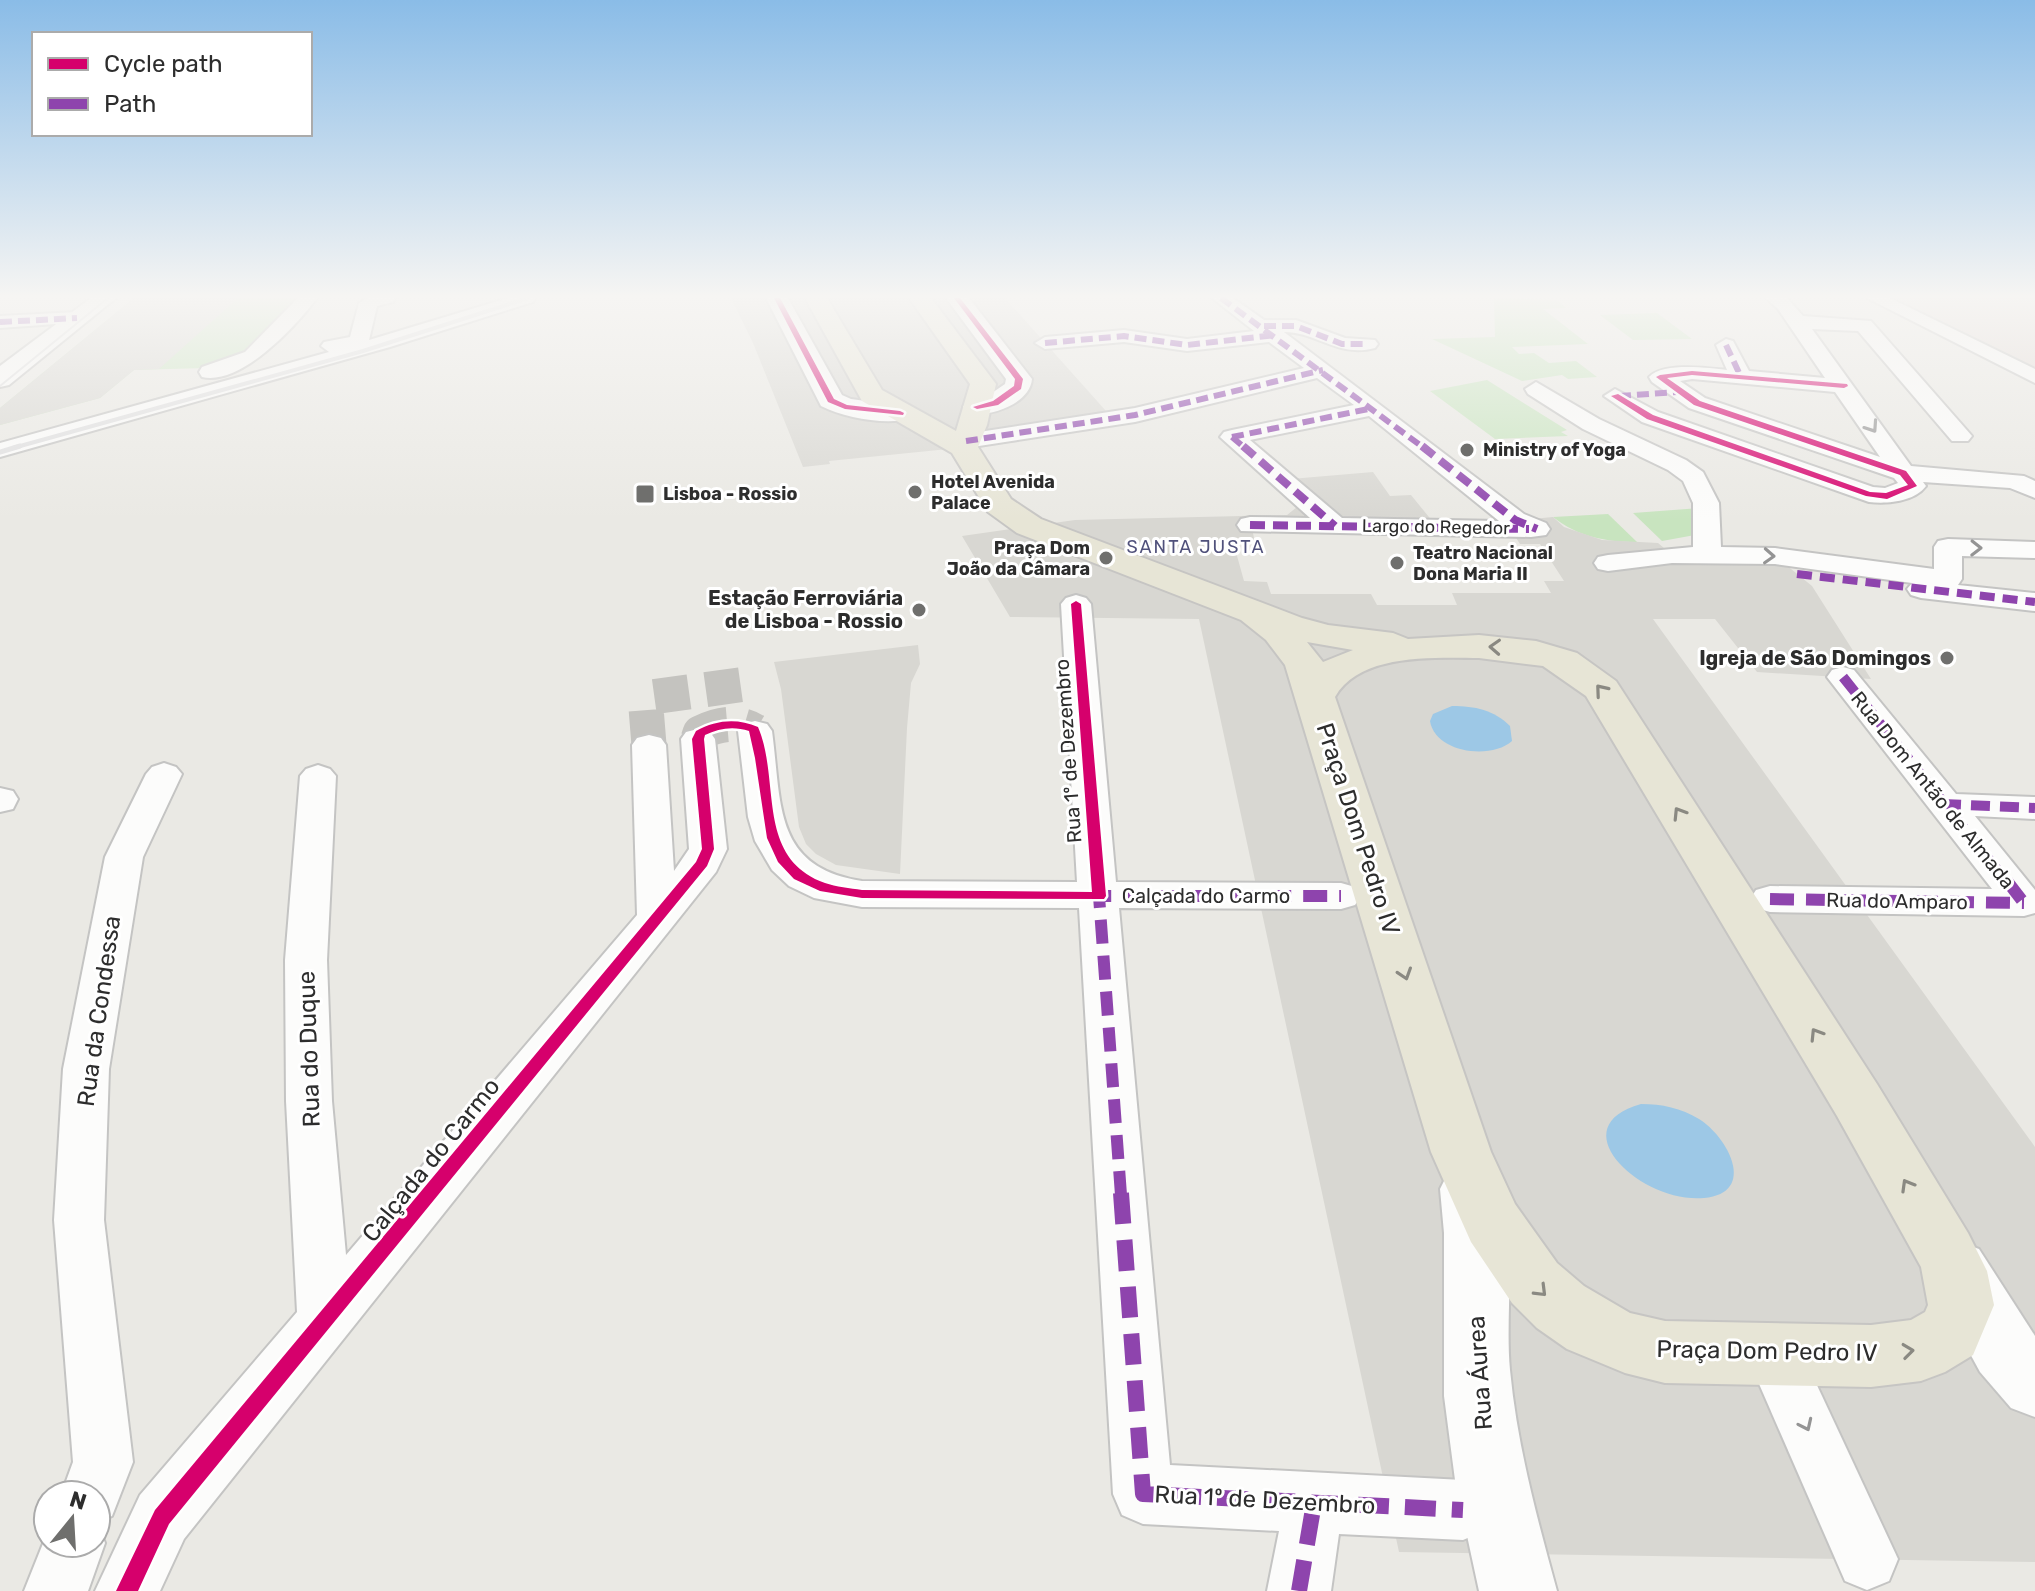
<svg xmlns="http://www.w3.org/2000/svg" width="2035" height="1591" font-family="Rubik,sans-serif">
<rect width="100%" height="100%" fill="#eae9e4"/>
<polygon fill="#e3dad6" points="1882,298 2035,298 2035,372 1983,344"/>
<g fill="#c8e4bf">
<polygon points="134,298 299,298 239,359 205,368 134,370 100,398 0,425 0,408"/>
<polygon points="1494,298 1557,300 1566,308 1543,309 1588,344 1512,347 1519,354 1534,353 1549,363 1576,361 1597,377 1568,379 1562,375 1522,381 1432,339 1495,337"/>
<polygon points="1657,313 1692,339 1633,340 1600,315"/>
<polygon points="1487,380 1567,430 1561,432 1568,436 1495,439 1430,391"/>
<polygon points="1700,508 1695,535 1662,541 1633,513"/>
<path d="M1608,514l29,28c-31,0 -59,-5 -84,-25z"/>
</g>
<g fill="#d8d7d2" fill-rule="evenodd">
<polygon points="134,298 238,298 159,369 134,370 100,398 0,425 0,408"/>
<polygon points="731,298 1005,298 1106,411 1011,430 1019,442 829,461 830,464 803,467 753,343"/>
<path d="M1373,472l17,24 21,-1 22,27h66l54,-5 11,10 38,13 56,3 24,20 98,-3 32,26 59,93 -114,-7 -42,-53h-62l382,528v415l-636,-10 -200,-933 -189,-2 -48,-81 113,-16 212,-5 10,-8 -29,-26zM1253,533h260l7,11h20l24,37h-20l7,12h-99l5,12h-80l-6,-11h-100l-4,-12 -23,-1 -10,-36 21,-1z"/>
<polygon points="918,645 920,664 911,683 907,728 900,874 836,865 816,854 806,844 799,827 781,689 774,662"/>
</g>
<g fill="#9dc8e6">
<path d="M1452,706c23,0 42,4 58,20l2,15c-21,19 -77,12 -82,-20l3,-7z"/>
<path d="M1641,1104c21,0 40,4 58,15 29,18 59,74 5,79 -62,6 -146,-71 -63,-94z"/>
</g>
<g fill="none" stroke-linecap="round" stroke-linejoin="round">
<g stroke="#c4c3bf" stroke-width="35" stroke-dasharray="35 17" stroke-linecap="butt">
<path d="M698,739l2,-6c18,-9 37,-13 55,-2"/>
<polyline points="649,745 646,708 652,697 746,684"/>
</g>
<defs>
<g id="street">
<path d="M298,298h19c-21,28 -76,88 -115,79l-3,-5 3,-5 43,-15z"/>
<polygon points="367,298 395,298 393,302 377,306 369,340 508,298 535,298 533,302 390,347 0,457 0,443 329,352 321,346 324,342 350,337 359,303"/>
<path d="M1212,298h21l31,22h32l49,18 30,2 3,4 -3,4c-37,10 -58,-16 -91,-16l240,182 22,9 4,6 -4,6 -15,2 -290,-6 -4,-6 4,-6 9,-2 60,1 -90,-81 4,-5 8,-2 122,-25 -37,-27 -182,44 -169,26 -8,-2 -4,-5 4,-5 8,-2 169,-26 169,-40 -35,-26 -82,9 -63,-9 -79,7 -10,-6 10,-6 79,-7 63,9 67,-8zM1369,416l130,105 -157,-3 -92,-78z"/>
<path d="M1766,298h21l16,18 68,5 101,115 -4,5h-16l-94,-110 -46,-2 99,137 113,10 11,5v17l-25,-10 -87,-6 3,4c-12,16 -39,18 -57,16l-227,-80 -38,-26 11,-7 43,23 215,75 12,1 13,-5 -4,-5 -205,-70 -37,-26 -3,-5c14,-15 59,-9 78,-7l-11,-25 10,-6 7,2 16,30 76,7 -47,-69zM1692,379l143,13 45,65 -175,-59 -25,-17z"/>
<polygon points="1867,298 1890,298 2035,369 2035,383"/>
<polygon points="77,312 87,318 84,322 0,328 0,316"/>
<polygon points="1536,382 1599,419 1686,460 1703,472 1719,503 1721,547 1775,548 1934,569 1934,547 1938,541 1948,539 2035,542 2035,558 1962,556 1962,579 1958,585 2035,593 2035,611 1921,598 1911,595 1907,589 1912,583 1775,564 1672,563 1608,571 1598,569 1594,563 1598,557 1608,555 1693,547 1693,503 1683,481 1668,470 1583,429 1528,394 1525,389"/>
<path d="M1076,595l10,3 5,6 25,278 225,1 14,4 6,9 -6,9 -14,4 -222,-1 51,557 293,15 21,9 9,21 -9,21 -21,9 -124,-6 -8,57h-64l12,-60 -136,-7 -21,-9 -9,-21 -34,-586 -217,-1 -48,-9 -25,-12 -17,-16 -17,-29 -7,-24 -10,-86 5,-7 12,-3 12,3 5,7c10,74 1,136 90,150l215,1 -16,-278 5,-6z"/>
<polygon points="1843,667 1854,670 1956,794 2035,797 2035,819 1975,816 2035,890 2035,913 2024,916 1770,912 1756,908 1750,899 1756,890 1770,886 1992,889 1827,677 1832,670"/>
<polygon points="698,729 710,732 715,739 727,849 716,872 184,1539 160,1591 95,1591 140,1495 297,1312 286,1101 285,960 300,776 306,769 318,765 330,769 336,776 327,960 332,1101 346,1255 637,915 632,745 637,738 649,735 661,738 666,745 674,871 689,849 681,739 686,732"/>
<polygon points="164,763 176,767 182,774 143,857 109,1069 104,1220 133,1462 112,1516 97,1523 105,1543 88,1591 24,1591 48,1531 48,1543 96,1543 96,1495 61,1495 73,1462 54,1220 63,1069 105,857 146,774 152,767"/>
<polygon points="0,788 13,791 18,799 13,809 0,812"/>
<polygon points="1774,1328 1794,1336 1898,1559 1889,1581 1867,1590 1845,1581 1746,1354 1754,1336"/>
</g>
<g id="secondary">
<polygon points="91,298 116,298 9,385 0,387 0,366"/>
<path d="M766,298h22l54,97 9,4 59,8 4,6 -4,6c-26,6 -65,-1 -89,-13z"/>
<path d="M946,298h23l63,81c-2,25 -43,39 -65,34l-4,-6 4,-6 19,-4 19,-13 1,-5z"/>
<path d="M1470,1164l21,7c30,59 13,135 19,199 7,75 27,148 47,221h-78l-24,-111 -11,-84v-163l-4,-44 9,-18z"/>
<polygon points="1956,1241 1979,1249 2035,1336 2035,1417 2011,1408 1980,1372 1924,1269 1933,1249"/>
</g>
<path id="primary" d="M805,298h22l55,92 74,41 14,-47 -61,-86h22l65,86 -9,41 -9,22 33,52 30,20 261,99 26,7 65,8 15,6 71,-4 57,6 41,12 39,28 261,403 91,149 19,38 7,34 -21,50 -28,17 -24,9 -50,6 -206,-4 -40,-10 -58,-24 -30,-21 -25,-25 -41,-61 -40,-90 -146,-487 -19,-25 -25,-20 -224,-87 -29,-21 -36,-59 -90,-52zM1307,642l46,8 -30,12zM1479,658l64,8 43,30 251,420 84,151 7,38 -3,7 -14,8 -40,5 -206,-4 -35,-8 -46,-27 -27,-23 -42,-59 -24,-52 -156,-455c25,-44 99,-39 144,-39z"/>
</defs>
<use href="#street" stroke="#c4c4c3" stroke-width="4"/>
<use href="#secondary" stroke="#c4c4c3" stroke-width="4"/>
<use href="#primary" stroke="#c6c5c3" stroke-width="4"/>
<use href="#street" fill="#fcfcfb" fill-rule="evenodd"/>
<use href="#secondary" fill="#fcfcfb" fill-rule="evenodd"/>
<use href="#primary" fill="#e7e5d6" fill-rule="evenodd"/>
<polyline stroke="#dfdfe0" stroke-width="2" points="0,386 108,298"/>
<polyline stroke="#dfdfe0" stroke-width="4" points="13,448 363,351 528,298"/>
<polyline stroke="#dfdfe0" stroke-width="5" points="0,452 20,446"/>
<g stroke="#8e44ad" stroke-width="6" stroke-dasharray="12 6" stroke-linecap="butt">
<polyline points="1221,298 1424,448"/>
<polyline points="0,322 77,318"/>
<polyline points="1264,326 1296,326 1342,344 1368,344"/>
<polyline points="1045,343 1124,336 1187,345 1276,335"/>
<polyline points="1726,345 1741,377"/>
<polyline points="1619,396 1678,392"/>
<polyline points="1232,437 1373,408"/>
<polyline points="1232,437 1245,448"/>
<polyline points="966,441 1135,415 1323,370"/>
</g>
<g stroke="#8e44ad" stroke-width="8" stroke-dasharray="15 8" stroke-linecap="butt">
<polyline points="1243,446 1335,526"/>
<polyline points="1422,446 1515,520 1537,529"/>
<polyline points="1250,525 1529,529"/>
<polyline points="1797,574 2035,602"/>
</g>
<g stroke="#8e44ad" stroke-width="10" stroke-dasharray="19 10" stroke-linecap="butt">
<polyline points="1843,677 2008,883"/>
<polyline points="1942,804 2035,808"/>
</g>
<g stroke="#8e44ad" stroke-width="12" stroke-dasharray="24 12" stroke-linecap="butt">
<polyline points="2007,881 2024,903"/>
<polyline points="1770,899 2024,903"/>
<polyline points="1121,1195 1099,896 1341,896"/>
</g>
<g stroke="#8e44ad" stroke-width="16" stroke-dasharray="31 16" stroke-linecap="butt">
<polyline points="1121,1193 1143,1494 1463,1510"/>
<polyline points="1299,1591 1314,1503"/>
</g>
<defs>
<g id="cycleway">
<polygon points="774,298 780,298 834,399 847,405 900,411 904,413 903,415 845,409 828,402"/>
<polygon points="954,298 960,298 1023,379 1021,389 998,405 977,409 973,407 993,401 1014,386 1015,379"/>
<polygon points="1692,371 1847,384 1848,386 1844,388 1692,375 1667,378 1700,401 1906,471 1917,486 1887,499 1866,496 1647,419 1611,396 1618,394 1653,415 1870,492 1886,493 1908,485 1900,475 1694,405 1656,377 1660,375"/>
<path d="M1076,601l5,3 25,292 -2,3 -242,-1 -42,-7 -26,-12 -16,-17 -11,-24 -12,-80 -6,-27c-15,-5 -30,-3 -44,4l-1,4 10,110 -7,17 -538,658 -31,67h-22l39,-81 541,-648 6,-13 -10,-110 4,-8c20,-11 41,-13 62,-4 23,54 -3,131 67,156 11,4 25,5 37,7l230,2 -21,-288z"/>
</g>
</defs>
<use href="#cycleway" stroke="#fff" stroke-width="5"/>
<use href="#cycleway" fill="#d6006c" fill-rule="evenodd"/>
</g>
<defs><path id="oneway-chevron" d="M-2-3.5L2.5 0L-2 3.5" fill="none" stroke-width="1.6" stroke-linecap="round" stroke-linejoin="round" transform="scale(2)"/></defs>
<g stroke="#949494">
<use href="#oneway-chevron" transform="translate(1872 427) rotate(56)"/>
<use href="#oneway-chevron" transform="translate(1976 548) rotate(1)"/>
<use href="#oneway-chevron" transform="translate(1769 556) rotate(3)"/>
<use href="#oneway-chevron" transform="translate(1806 1425) rotate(65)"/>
</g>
<g stroke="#8a8982">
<use href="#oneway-chevron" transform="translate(1495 647) rotate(-177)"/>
<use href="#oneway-chevron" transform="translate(1601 690) rotate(-130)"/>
<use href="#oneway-chevron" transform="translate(1679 813) rotate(-122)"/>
<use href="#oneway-chevron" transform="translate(1405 974) rotate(72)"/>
<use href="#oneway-chevron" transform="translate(1816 1034) rotate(-122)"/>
<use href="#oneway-chevron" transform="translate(1907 1185) rotate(-120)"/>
<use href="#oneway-chevron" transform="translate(1541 1291) rotate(45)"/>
<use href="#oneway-chevron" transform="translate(1908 1351) rotate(-7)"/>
</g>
<linearGradient id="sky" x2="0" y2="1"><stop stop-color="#8abce7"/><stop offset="0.57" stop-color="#f6f5f3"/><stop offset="1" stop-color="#f6f5f3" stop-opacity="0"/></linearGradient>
<rect width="2035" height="520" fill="url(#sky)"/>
<g fill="#6f6f6d" stroke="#fff" stroke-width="3">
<circle cx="1467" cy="450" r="8"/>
<circle cx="915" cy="492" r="8"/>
<rect x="635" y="484" width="20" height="20" rx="4"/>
<circle cx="1106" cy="558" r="8"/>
<circle cx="1397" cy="563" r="8"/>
<circle cx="919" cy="610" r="8"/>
<circle cx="1947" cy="658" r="8"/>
</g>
<g text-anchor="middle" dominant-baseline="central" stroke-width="6" stroke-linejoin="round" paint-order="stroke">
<g font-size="18" font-weight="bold" fill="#2d2d2d" stroke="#fff" text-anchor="start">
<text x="1483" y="450">Ministry of Yoga</text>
<text x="931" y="482">Hotel Avenida<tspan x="931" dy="21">Palace</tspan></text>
<text x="663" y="494">Lisboa - Rossio</text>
<text x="1090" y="548" text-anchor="end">Praça Dom<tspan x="1090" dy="21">João da Câmara</tspan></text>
<text x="1413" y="553">Teatro Nacional<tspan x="1413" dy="21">Dona Maria II</tspan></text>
</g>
<g font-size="18" fill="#2d2d2d" stroke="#fff">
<text transform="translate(1436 527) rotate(1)">Largo do Regedor</text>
</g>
<g font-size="18" letter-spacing="2" fill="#50517b" stroke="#fff">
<text x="1196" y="547">SANTA JUSTA</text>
</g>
<g font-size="20" font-weight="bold" fill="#2d2d2d" stroke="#fff" text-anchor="end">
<text x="903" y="598">Estação Ferroviária<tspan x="903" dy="23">de Lisboa - Rossio</tspan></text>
<text x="1931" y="658">Igreja de São Domingos</text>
</g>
<g font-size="20" fill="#2d2d2d" stroke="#fff">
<text transform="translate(1068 751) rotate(-94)">Rua 1º de Dezembro</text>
<text transform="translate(1933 790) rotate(51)">Rua Dom Antão de Almada</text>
<text x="1206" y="896">Calçada do Carmo</text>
<text transform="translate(1897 901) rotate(1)">Rua do Amparo</text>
</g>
<g font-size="24" fill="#2d2d2d" stroke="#fff">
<text transform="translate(1358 829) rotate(72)">Praça Dom Pedro IV</text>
<text transform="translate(99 1011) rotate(-82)">Rua da Condessa</text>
<text transform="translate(309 1049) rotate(-92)">Rua do Duque</text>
<text transform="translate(431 1160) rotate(-51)">Calçada do Carmo</text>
<text transform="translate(1767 1351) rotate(1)">Praça Dom Pedro IV</text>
<text transform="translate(1480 1373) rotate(-94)">Rua Áurea</text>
<text transform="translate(1265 1500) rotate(3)">Rua 1º de Dezembro</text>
</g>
</g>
<rect x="32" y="32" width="280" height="104" fill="#ffffff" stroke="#ababab" stroke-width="2"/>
<rect x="48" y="58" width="40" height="12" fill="#d6006c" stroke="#ababab" stroke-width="2"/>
<text x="104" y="72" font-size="24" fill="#2d2d2d">Cycle path</text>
<rect x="48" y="98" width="40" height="12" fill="#8e44ad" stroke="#ababab" stroke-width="2"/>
<text x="104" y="112" font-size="24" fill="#2d2d2d">Path</text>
<g transform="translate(72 1519) rotate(18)"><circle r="38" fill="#ffffff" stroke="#ababab" stroke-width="2"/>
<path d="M0-6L14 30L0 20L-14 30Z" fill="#6f6f6d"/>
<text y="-12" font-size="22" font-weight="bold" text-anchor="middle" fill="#2d2d2d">N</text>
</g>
</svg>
